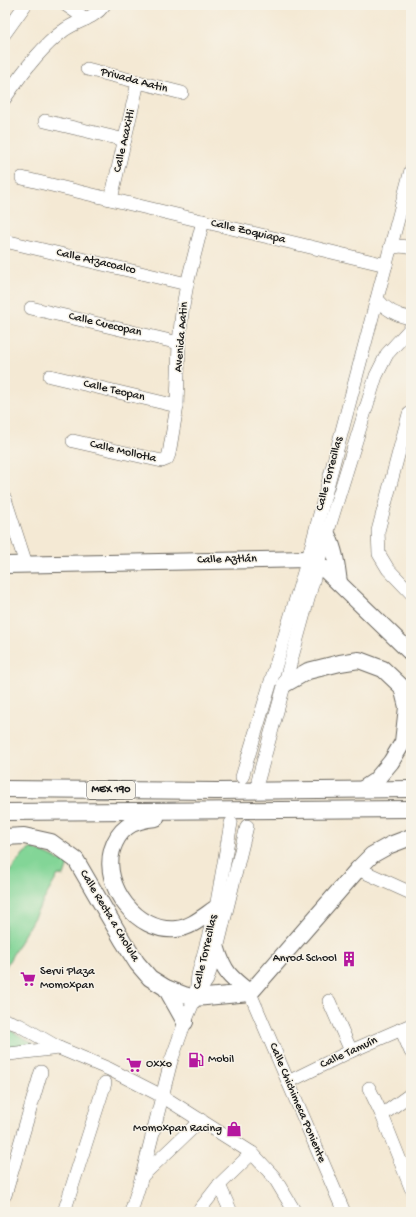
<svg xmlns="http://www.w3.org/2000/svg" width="416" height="1217" font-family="'Gochi Hand',sans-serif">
<rect width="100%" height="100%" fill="#f7f3e8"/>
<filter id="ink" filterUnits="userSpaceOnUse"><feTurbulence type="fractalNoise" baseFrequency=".025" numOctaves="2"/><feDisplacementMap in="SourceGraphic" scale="8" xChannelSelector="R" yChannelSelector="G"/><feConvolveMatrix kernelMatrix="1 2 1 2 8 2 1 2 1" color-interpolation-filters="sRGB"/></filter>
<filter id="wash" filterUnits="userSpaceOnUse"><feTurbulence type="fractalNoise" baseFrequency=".012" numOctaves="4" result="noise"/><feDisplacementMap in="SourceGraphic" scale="16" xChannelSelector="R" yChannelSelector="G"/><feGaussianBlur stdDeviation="0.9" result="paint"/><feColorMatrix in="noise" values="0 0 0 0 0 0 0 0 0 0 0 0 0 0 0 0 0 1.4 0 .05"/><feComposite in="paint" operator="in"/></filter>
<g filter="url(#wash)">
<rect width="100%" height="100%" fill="#f4e9d4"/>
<g fill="#83d597" stroke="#50785a">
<polygon points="32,848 68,864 64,876 58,875 5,968 5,878 24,853"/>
<polygon points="5,1027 34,1044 33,1047 5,1050"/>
</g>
</g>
<g filter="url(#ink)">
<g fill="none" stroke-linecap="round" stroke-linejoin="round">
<defs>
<g id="minor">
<polyline points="66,5 86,19"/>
<polyline points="5,33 25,5"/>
<polyline points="87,69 182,93"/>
<path d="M5,98c16,-24 35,-50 58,-67 14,-11 30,-11 41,-26"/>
<polyline points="45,121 125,140"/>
<polyline points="22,178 386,265"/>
<polyline points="111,199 138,82"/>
<polyline points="5,241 187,284"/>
<path d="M390,249c6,-4 14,-3 21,-1"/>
<path d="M377,299c8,10 21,17 34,19"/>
<polyline points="31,308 179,343"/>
<polyline points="50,376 177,406"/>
<polyline points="409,414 378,531 379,554 388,569 411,593"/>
<polyline points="73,441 162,461 167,459 169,454 177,406 179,343 182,312 187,284 203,221"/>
<polyline points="5,499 26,564"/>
<polyline points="242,777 308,559 411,170"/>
<polyline points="258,780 318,563 376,376 387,354 411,328"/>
<polyline points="358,869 411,893"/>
<polyline points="250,993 344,1212"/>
<polyline points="196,994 198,975 216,908 231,823"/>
<polyline points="329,1001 351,1051"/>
<polyline points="5,1020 19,1025 59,1048 109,1069 162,1096 252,1153 274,1177 295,1212"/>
<polyline points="401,1029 411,1052"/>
<polyline points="5,1056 9,1054 59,1048"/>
<polyline points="288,1082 351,1051 411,1025"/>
<polyline points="369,1088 382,1115 411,1188"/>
<polyline points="382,1115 411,1094"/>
<polyline points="142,1176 201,1120"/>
<polyline points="219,1185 231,1212"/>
<polyline points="5,1195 41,1072"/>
<polyline points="64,1212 105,1083"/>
<polyline points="131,1212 142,1176 171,1061 185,1022 195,998 207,980 217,949 247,826"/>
<polyline points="198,1212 219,1185 252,1153"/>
</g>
<g id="major">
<path d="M327,534c8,16 10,32 12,49"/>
<polyline points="5,565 308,559 318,563 411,653"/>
<polyline points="285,684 308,671 340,663 359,660 383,669 402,687 407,707 403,742 391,762 375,781 363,789"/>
<polyline points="5,789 217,791 411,789"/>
<polyline points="5,812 411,809"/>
<path d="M156,818c-10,1 -21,3 -29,9 -8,6 -12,13 -15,23 -10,36 25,83 64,79 15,-1 28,-13 40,-21"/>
<polyline points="5,837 24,836 51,842 76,860 123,941 137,963 150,978 166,988 184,995 195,998 250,993 358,869 372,855 390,845 411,837"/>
<path d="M217,949c7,24 14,29 33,44"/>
<polyline points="166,988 185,1022"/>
</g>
</defs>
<use href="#minor" stroke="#68645c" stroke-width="14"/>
<use href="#major" stroke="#68645c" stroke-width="18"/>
<use href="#minor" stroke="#fff" stroke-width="13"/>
<use href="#major" stroke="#fff" stroke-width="16"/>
</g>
</g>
<defs>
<symbol id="building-bare" viewBox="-9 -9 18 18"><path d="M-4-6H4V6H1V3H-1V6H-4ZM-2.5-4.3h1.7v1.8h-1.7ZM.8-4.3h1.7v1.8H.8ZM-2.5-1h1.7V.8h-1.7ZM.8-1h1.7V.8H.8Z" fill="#b5179e" stroke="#f7f3e8" stroke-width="2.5" paint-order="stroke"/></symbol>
<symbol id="supermarket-bare" viewBox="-9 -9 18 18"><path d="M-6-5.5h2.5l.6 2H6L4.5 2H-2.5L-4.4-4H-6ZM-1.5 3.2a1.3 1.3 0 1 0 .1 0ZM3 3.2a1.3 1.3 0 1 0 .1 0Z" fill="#b5179e" stroke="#f7f3e8" stroke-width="2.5" paint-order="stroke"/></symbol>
<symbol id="fuel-bare" viewBox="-9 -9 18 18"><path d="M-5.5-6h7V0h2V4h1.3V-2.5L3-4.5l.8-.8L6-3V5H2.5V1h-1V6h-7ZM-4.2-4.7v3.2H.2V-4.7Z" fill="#b5179e" stroke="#f7f3e8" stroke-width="2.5" paint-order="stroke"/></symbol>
<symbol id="shop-bare" viewBox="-9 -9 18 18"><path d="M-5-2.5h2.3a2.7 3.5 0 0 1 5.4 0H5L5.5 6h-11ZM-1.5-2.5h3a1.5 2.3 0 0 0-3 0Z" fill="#b5179e" stroke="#f7f3e8" stroke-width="2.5" paint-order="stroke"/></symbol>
</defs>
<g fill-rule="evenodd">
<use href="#building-bare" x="338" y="948" width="22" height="22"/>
<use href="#supermarket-bare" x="17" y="968" width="22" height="22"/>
<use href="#fuel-bare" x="185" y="1049" width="22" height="22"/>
<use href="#supermarket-bare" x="123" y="1054" width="22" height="22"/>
<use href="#shop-bare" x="223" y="1118" width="22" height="22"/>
</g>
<g text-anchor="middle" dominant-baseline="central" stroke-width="3" stroke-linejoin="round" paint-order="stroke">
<rect fill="#f7f3e8" stroke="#5e5c59" stroke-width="1" x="87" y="781" width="48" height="18" rx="3"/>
<g font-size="11" font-weight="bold" fill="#1c1c1c">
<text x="111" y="790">MEX 190</text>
</g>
<g font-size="12" fill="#1c1c1c" stroke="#f7f3e8">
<text transform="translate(134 81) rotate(15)">Privada Aatin</text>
<text transform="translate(125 141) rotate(-77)">Calle Acaxitli</text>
<text transform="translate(248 232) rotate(13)">Calle Zoquiapa</text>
<text transform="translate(96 262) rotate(13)">Calle Atzacoalco</text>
<text transform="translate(105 325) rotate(13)">Calle Cuecopan</text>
<text transform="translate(182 337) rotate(-85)">Avenida Aatin</text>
<text transform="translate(114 391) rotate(13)">Calle Teopan</text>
<text transform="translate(123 452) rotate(13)">Calle Mollotla</text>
<text transform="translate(330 474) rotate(-75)">Calle Torrecillas</text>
<text transform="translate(227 560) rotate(-1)">Calle Aztlán</text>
<text transform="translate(109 916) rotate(59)">Calle Recta a Cholula</text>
<text transform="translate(206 952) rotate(-77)">Calle Torrecillas</text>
<text transform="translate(349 1053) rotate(-25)">Calle Tamuín</text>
<text transform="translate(297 1103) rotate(67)">Calle Chichimeca Poniente</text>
</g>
<g font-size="12" fill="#1c1c1c" stroke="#f7f3e8" text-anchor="start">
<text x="337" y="959" text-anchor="end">Anrod School</text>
<text x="40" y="972">Servi Plaza<tspan x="40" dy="14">Momoxpan</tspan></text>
<text x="208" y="1060">Mobil</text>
<text x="146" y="1065">Oxxo</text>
<text x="222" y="1129" text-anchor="end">Momoxpan Racing</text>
</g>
</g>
<rect width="416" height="1217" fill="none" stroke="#f7f3e8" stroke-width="20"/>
</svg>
